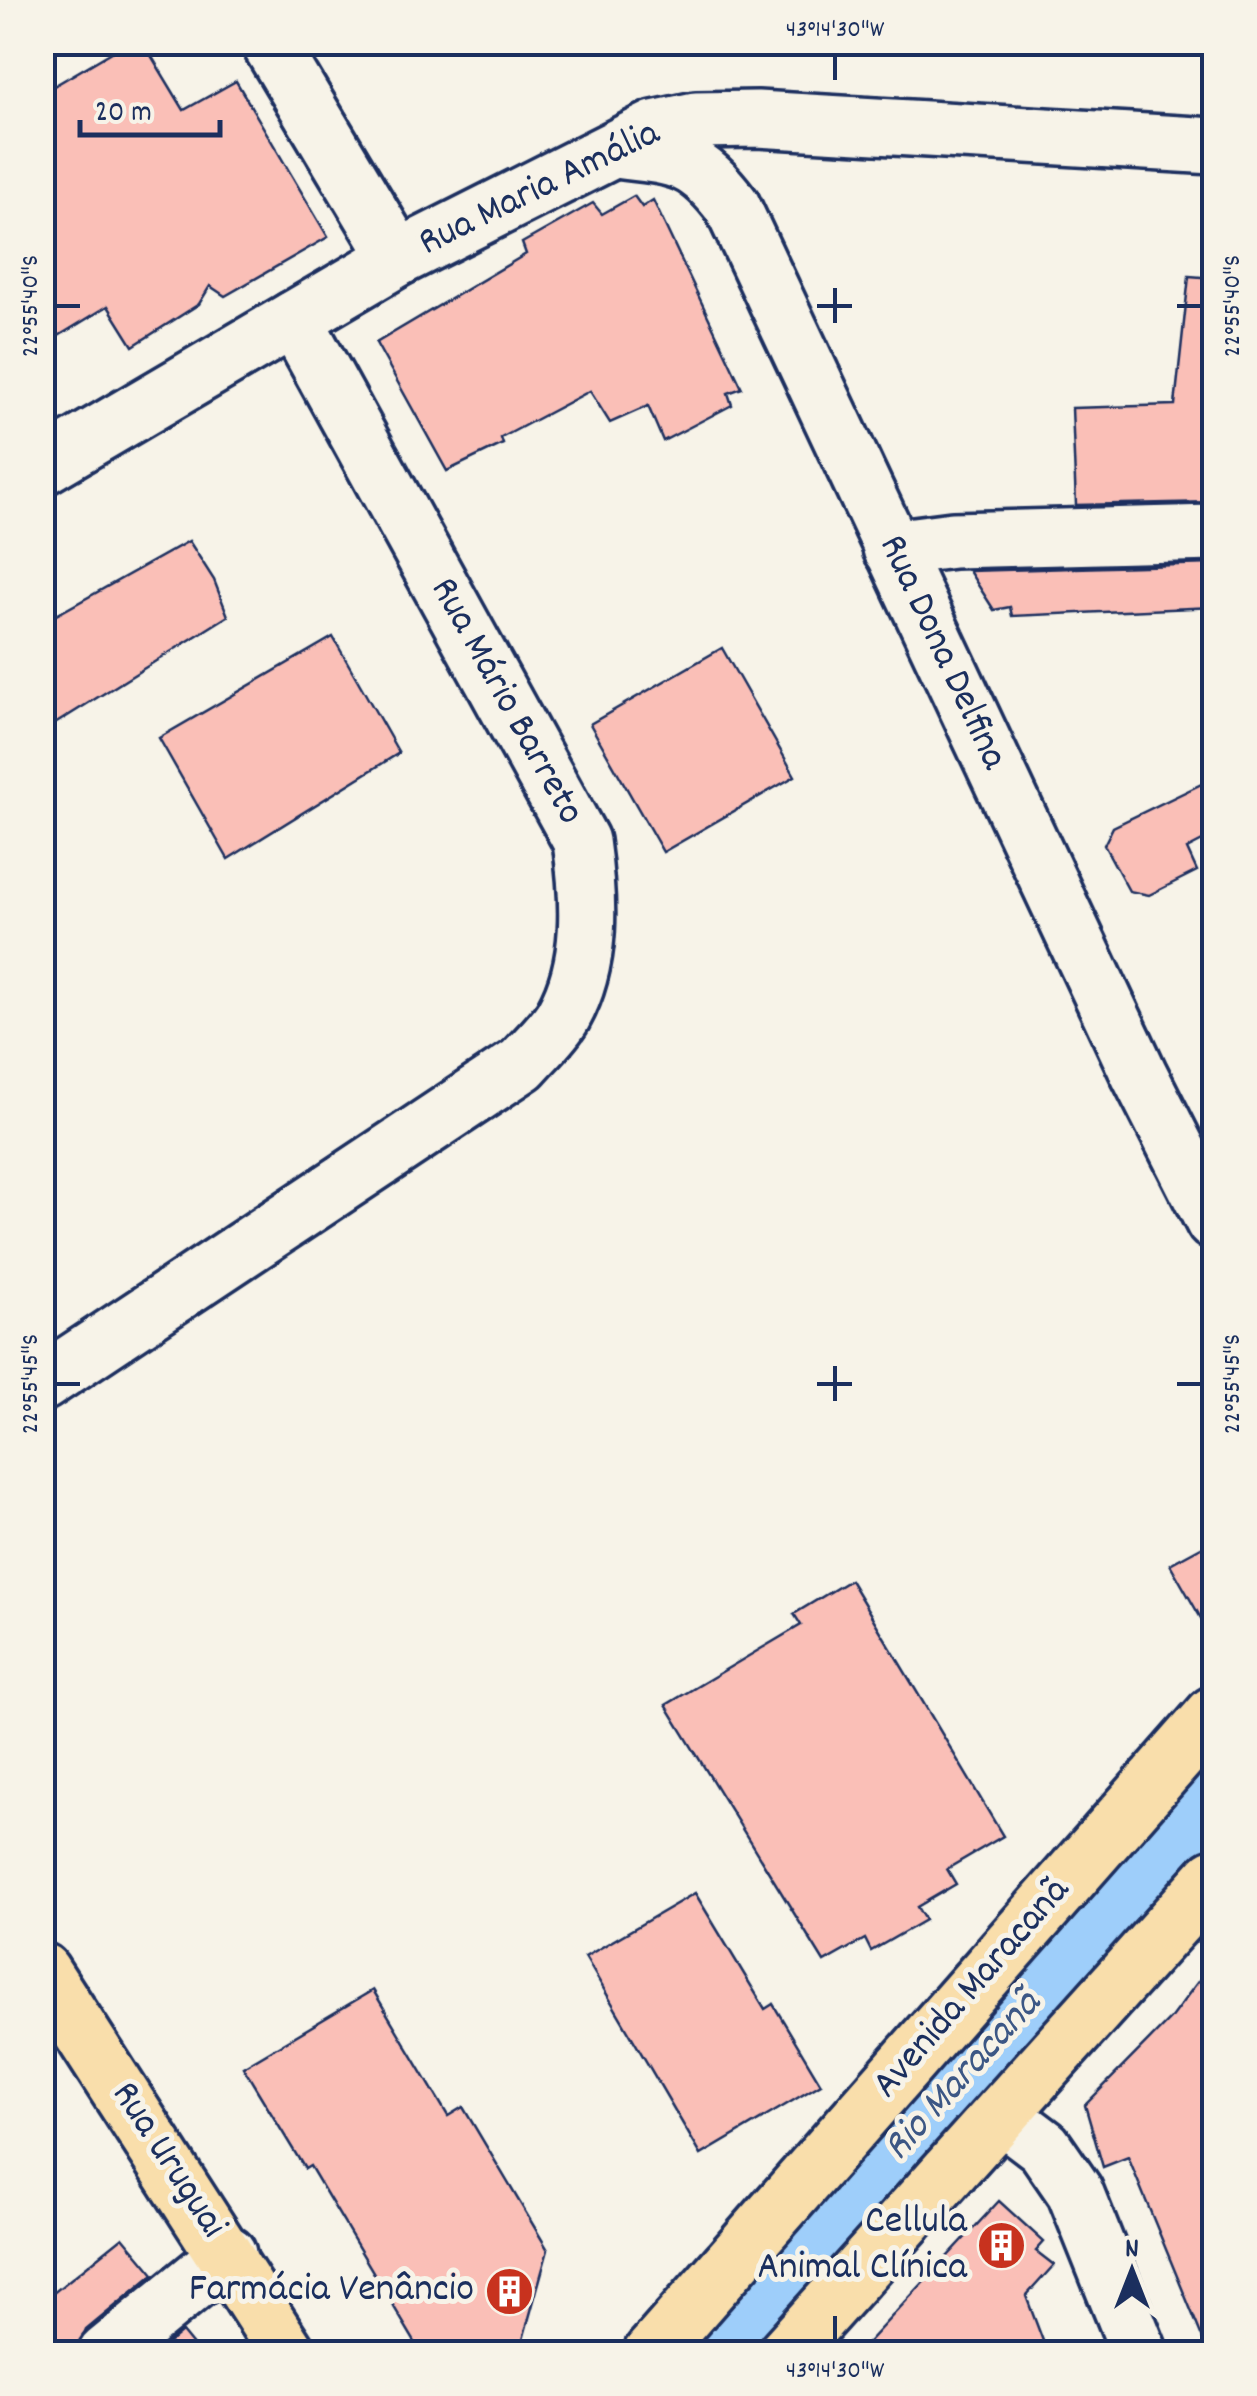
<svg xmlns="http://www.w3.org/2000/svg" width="1257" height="2396" font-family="Dekko,sans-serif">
<rect width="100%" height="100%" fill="#f7f3e8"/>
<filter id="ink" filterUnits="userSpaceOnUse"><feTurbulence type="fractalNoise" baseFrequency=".01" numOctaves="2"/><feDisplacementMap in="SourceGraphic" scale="20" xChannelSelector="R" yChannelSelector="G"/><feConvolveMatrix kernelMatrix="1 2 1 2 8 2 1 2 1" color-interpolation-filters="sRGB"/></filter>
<g filter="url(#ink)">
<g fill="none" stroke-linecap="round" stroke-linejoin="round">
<polyline stroke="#9ecefa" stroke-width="85" points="714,2354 1214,1800"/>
</g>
<g fill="#fabfb7" stroke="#1b2f5e" stroke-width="2.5">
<polygon points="129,42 143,42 184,110 236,81 328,237 225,296 210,286 199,304 133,346 108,306 42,346 42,93"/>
<polygon points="634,196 642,207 653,200 742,388 728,393 732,405 663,441 648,406 610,423 590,391 501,438 503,444 447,471 376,343 526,254 522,243 593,203 602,214"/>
<polygon points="1189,276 1214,278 1214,502 1076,505 1072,408 1175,405"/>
<polygon points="189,541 214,580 228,616 42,732 42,623"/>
<polygon points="1214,564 1214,607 1012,616 1010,607 994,610 969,571"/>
<polygon points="333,637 399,753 228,859 159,738"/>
<polygon points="722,648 795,776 663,852 590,724"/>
<polygon points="1214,778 1214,835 1187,849 1197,871 1149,895 1129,891 1104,845 1113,827"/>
<polygon points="1214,1540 1214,1641 1170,1564"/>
<polygon points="850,1580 1003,1836 947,1869 956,1884 917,1907 925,1920 871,1951 865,1939 824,1962 666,1705 801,1625 794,1614"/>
<polygon points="695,1893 765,2009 773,2004 821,2084 701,2155 585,1957"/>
<polygon points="1214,1960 1214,2354 1209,2354 1128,2157 1103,2167 1085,2105 1170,2019"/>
<polygon points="373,1990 448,2116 463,2107 548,2250 519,2354 422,2354 310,2166 305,2169 243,2067"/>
<polygon points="999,2201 1044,2242 1036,2251 1054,2265 1026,2296 1048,2354 857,2354"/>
<polygon points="123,2237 154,2274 86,2330 76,2354 42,2354 42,2302"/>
<polygon points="182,2332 200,2354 156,2354"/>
</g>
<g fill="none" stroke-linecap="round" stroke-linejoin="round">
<defs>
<g id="minor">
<polyline points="269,42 398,258"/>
<path d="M615,150c59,7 80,6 117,56l407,868 75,148"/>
<polyline points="42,467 398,258 654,129 696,120 757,119 1214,146"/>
<polyline points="891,548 953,540 1214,533"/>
<path d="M42,1383l480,-319c13,-15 31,-31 41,-48 30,-53 26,-117 18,-175l-287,-522"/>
<polyline points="1003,2116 1044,2147 1075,2192 1140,2354"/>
<polyline points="106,2354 228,2254"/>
</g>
<g id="major">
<polyline points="42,1971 288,2354"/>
<polyline points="651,2354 1214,1714"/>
<polyline points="785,2354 1214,1877"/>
</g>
</defs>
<use href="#minor" stroke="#1b2f5e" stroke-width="62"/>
<use href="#major" stroke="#1b2f5e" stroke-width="62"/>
<use href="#minor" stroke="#f7f3e8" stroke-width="55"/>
<use href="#major" stroke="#f9deab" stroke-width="55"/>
</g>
</g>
<path fill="none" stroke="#1b2f5e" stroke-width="4" d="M835,55v25M835,288v35M55,306h25M817,306h35M1177,306h25M835,1366v35M55,1384h25M817,1384h35M1177,1384h25M835,2316v25"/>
<defs>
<symbol id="building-disc" viewBox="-11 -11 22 22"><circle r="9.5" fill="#c8321e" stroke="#f7f3e8"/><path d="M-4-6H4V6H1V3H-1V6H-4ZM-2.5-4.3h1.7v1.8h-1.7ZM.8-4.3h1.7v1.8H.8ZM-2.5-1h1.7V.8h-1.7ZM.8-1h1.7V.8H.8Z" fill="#fff"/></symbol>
</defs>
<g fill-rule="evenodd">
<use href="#building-disc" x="974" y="2218" width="55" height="55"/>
<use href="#building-disc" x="482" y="2264" width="55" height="55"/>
</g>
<g text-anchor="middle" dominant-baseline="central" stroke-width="10" stroke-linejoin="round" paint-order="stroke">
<g font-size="40" fill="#1b2f5e" stroke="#f7f3e8">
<text transform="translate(540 190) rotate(-26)">Rua Maria Amália</text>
<text transform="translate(941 653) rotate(65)">Rua Dona Delfina</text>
<text transform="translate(505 702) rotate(61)">Rua Mário Barreto</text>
<text transform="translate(973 1989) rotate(-49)">Avenida Maracanã</text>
<text transform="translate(167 2161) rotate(57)">Rua Uruguai</text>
</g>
<g font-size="40" fill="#1b2f5e" stroke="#f7f3e8" text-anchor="end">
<text x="967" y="2223">Cellula<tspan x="967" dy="46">Animal Clínica</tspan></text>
<text x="474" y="2291">Farmácia Venâncio</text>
</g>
<g font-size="42" font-style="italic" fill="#3c5785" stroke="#f7f3e8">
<text transform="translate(964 2077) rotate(-48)">Rio Maracanã</text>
</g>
</g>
<rect width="1257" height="2396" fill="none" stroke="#f7f3e8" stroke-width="110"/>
<g transform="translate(1132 2271)" stroke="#f7f3e8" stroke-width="8" paint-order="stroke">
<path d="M0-8L18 38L0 25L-18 38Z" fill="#1b2f5e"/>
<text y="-15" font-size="28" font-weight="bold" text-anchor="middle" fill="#1b2f5e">N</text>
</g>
<path d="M80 120v15h140v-15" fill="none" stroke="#1b2f5e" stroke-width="5"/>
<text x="95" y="120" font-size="30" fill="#1b2f5e" stroke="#f7f3e8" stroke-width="8" paint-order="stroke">20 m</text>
<rect x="55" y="55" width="1147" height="2286" fill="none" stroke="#1b2f5e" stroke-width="4"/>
<g font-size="25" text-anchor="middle" fill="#1b2f5e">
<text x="835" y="36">43°14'30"W</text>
<text transform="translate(28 306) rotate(-90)" y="9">22°55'40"S</text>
<text transform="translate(1230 306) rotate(-90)" y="9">22°55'40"S</text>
<text transform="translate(28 1384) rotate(-90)" y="9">22°55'45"S</text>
<text transform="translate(1230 1384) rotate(-90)" y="9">22°55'45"S</text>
<text x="835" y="2377">43°14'30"W</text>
</g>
</svg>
